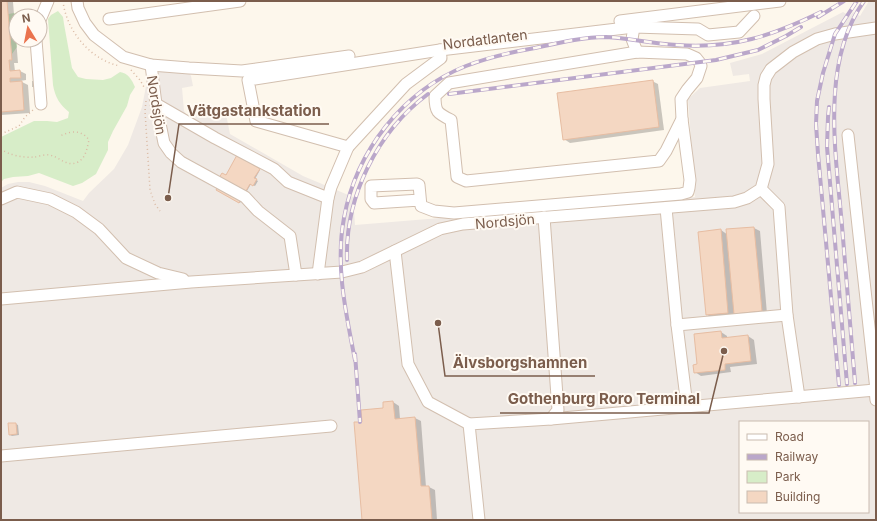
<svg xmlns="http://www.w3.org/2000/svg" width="877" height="521" font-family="Inter,sans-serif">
<rect width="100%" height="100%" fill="#fdf7ec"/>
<path fill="#efe9e4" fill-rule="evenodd" d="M869,1h7v519h-875v-332l7,-4 10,-2h11l16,4 38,15 6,-8 25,-24 14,-24 14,-38 5,-26 5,-11 32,-6 7,12 2,10 -11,2 2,23 3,4 38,-6 5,25 73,42 50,21 2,28 340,-28 -7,-98 12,-11 50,-7 -1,-7 -16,2 -3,-13 32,-9 81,-42 7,4 3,-4 7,4zM740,422h128v90h-128z"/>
<g fill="#d7edc8">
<path d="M58,11l5,6 1,7 8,44 6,9 8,2 17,1 8,-2 9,-6c8,1 12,8 15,15l-5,8 -3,11 -14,25 -5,11v8l-12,24 -14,9 -9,3 -34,-13 -11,3 -15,1 -9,2 -3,3v-45l33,-16h13l10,1 11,-4 1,-6c-9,-7 -14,-15 -16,-27l-5,-66 3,-4z"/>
<polygon points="21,12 22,16 16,16 17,47 12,54 8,14"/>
</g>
<g fill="#0003">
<polygon points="1,1 10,1 13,2 18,63 14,63 15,71 20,71 26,74 26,80 20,81 28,85 30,113 1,115"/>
<polygon points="32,81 34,81 36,87 32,87"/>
<polygon points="652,81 658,84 664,130 570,143 564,139"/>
<polygon points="237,157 260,170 255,179 258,181 255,186 251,184 240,203 217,190"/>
<polygon points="754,228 760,231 767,314 740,317 734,313 734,316 712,318 706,314 721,230 728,235"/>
<polygon points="721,332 727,336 727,339 748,336 754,340 757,364 730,367 731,372 701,376 695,372 698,365"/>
<polygon points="393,402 399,406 400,419 415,418 421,421 426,487 429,487 435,490 437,520 363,520 363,423 384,409 384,403"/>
<polygon points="16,424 18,425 19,435 12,436 10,435"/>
</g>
<g fill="#f4d7c2" stroke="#e7bda2">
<polygon points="1,1 7,1 12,60 9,60 10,71 20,70 21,78 10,78 10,82 22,81 24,110 1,112"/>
<polygon points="653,80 659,127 563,140 557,93"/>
<polygon points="237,155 260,169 254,178 257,179 253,186 250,184 239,203 216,190 220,182 217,181 222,173 226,175"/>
<polygon points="754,227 762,311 734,314 726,229"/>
<polygon points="721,229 728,313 706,315 698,232"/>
<polygon points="721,331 722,338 748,335 751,361 725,364 725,370 694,373 693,365 697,364 694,334"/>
<polygon points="393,401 395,419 415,417 421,486 429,486 432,520 362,520 354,422 362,422 361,410 383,408 383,402"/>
<polygon points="8,423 16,423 17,434 9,435"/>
</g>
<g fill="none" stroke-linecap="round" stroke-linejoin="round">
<defs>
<g id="minor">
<polyline points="77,1 78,8 85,23 94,35 123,57 151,65 189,68 242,71 349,56"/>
<polyline points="109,19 240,1"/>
<polyline points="40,20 48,1"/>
<polyline points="620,21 780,1"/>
<polyline points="36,40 41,104"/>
<path d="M637,52l50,2 9,4 4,5 1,3 -4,12 -10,12 -6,9 1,20 -16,32 -7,10 -193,20 -9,-4 -6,-57c-14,-7 -16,-8 -16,-24l14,-13z"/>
<polyline points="637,52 632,39 634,27 698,29 708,35 739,32 754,16"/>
<polyline points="151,65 156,104 164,143 171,153 181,162 245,197 258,211 290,236 296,275 342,272 362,267 440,229 463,224 734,202 747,198 761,189 768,164 764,99 764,85 766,77 771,69 793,52 817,39 835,34 876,28"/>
<polyline points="156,104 215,138 274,169 288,182 328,198 331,187 348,147 256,121 248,80 440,50 634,27"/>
<polyline points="848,135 876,390"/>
<polyline points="348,147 406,84 441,58 440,50"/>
<polyline points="761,189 779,207 787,315 799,397"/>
<polyline points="1,199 17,192 50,199 76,212 99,229 126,258 158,273 183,279"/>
<polyline points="420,200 374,203 371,199 371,186 417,184 419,185 421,206 434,211 454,213 681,194 688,192 689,188 690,180 682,119"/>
<polyline points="666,208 677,325"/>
<polyline points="395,251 408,364 428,402 469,424"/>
<polyline points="318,274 328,198"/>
<polyline points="1,299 191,282 296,275"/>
<polyline points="687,406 677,325 787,315"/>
<polyline points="551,419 875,390 876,400"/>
<polyline points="1,456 331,426"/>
<polyline points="479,520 469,424 551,419 558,410 544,217"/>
</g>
</defs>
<use href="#minor" stroke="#d2bfaf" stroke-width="13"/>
<g stroke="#dabaa4" stroke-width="1.5" stroke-dasharray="1 3" stroke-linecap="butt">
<path d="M63,1c3,29 27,59 57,65"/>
<polyline points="131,70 140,80 144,87"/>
<polyline points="146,101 145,111 150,190 155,204 160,211"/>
<polyline points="1,134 19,126 25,117 33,110"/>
<path d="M1,149c7,6 23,9 33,8 4,0 10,-3 15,-2 10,1 18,13 29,7 8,-4 9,-14 11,-22 -8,-11 -19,-9 -29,-4"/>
</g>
<use href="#minor" stroke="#fff" stroke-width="11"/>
<defs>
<g id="rail">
<polyline points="818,17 844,1"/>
<polyline points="449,94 716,60 758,50 786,36 801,27"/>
<polyline points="829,107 828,117 827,147 847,384"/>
<path d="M347,260c-2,-63 30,-128 81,-166"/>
<polyline points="355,354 360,422"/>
<path d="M355,360c-9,-46 -20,-95 -11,-142 12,-67 59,-127 122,-152 23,-9 46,-14 69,-18 23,-5 47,-11 71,-11 24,1 47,7 71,8 56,4 95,-9 144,-33"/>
<path d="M855,383c-4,-52 -9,-105 -13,-157 -6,-72 -22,-163 22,-225"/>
<polyline points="839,385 818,154 816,124 817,101 823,73 835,34 857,1"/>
</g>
</defs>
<use href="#rail" stroke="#baa7ca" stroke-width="4"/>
<use href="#rail" stroke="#fffaf3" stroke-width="2.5" stroke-dasharray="8" stroke-linecap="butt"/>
</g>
<g text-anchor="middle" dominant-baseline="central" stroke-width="4" stroke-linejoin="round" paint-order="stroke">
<g font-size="14" fill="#7b5d4c" stroke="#fffaf3">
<text transform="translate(485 39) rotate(-7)">Nordatlanten</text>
<text transform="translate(157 105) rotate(81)">Nordsjön</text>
<text transform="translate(505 221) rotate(-5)">Nordsjön</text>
</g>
</g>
<path fill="none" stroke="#7b5d4c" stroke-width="1.5" d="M168 198L179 124H329M438 323L445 376H595M724 351L709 413H500"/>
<g fill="#7b5d4c" stroke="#fffaf3" stroke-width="1.5">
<circle cx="168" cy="198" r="4"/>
<circle cx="438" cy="323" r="4"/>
<circle cx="724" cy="351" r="4"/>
</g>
<g font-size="15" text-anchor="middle" font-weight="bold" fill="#7b5d4c" stroke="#fffaf3" stroke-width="4" stroke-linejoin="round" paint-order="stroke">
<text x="254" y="116">Vätgastankstation</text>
<text x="520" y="368">Älvsborgshamnen</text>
<text x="604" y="404">Gothenburg Roro Terminal</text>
</g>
<rect width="877" height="521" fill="none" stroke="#7b5d4c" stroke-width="4"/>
<rect x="739" y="421" width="130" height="92" fill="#fffaf3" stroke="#cabbb0"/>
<rect x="747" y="434" width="20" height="6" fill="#ffffff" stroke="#cabbb0"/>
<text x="775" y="441" font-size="12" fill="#7b5d4c">Road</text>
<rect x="747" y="454" width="20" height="6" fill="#baa7ca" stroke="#cabbb0"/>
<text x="775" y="461" font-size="12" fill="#7b5d4c">Railway</text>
<rect x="747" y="471" width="20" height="12" fill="#d7edc8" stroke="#cabbb0"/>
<text x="775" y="481" font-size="12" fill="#7b5d4c">Park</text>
<rect x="747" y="491" width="20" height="12" fill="#f4d7c2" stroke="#cabbb0"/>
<text x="775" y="501" font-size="12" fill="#7b5d4c">Building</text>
<g transform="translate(28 28) rotate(350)"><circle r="19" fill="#fffaf3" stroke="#cabbb0"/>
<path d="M0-3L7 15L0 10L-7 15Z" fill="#ea734e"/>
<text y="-6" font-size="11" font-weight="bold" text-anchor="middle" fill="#7b5d4c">N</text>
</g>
</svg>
